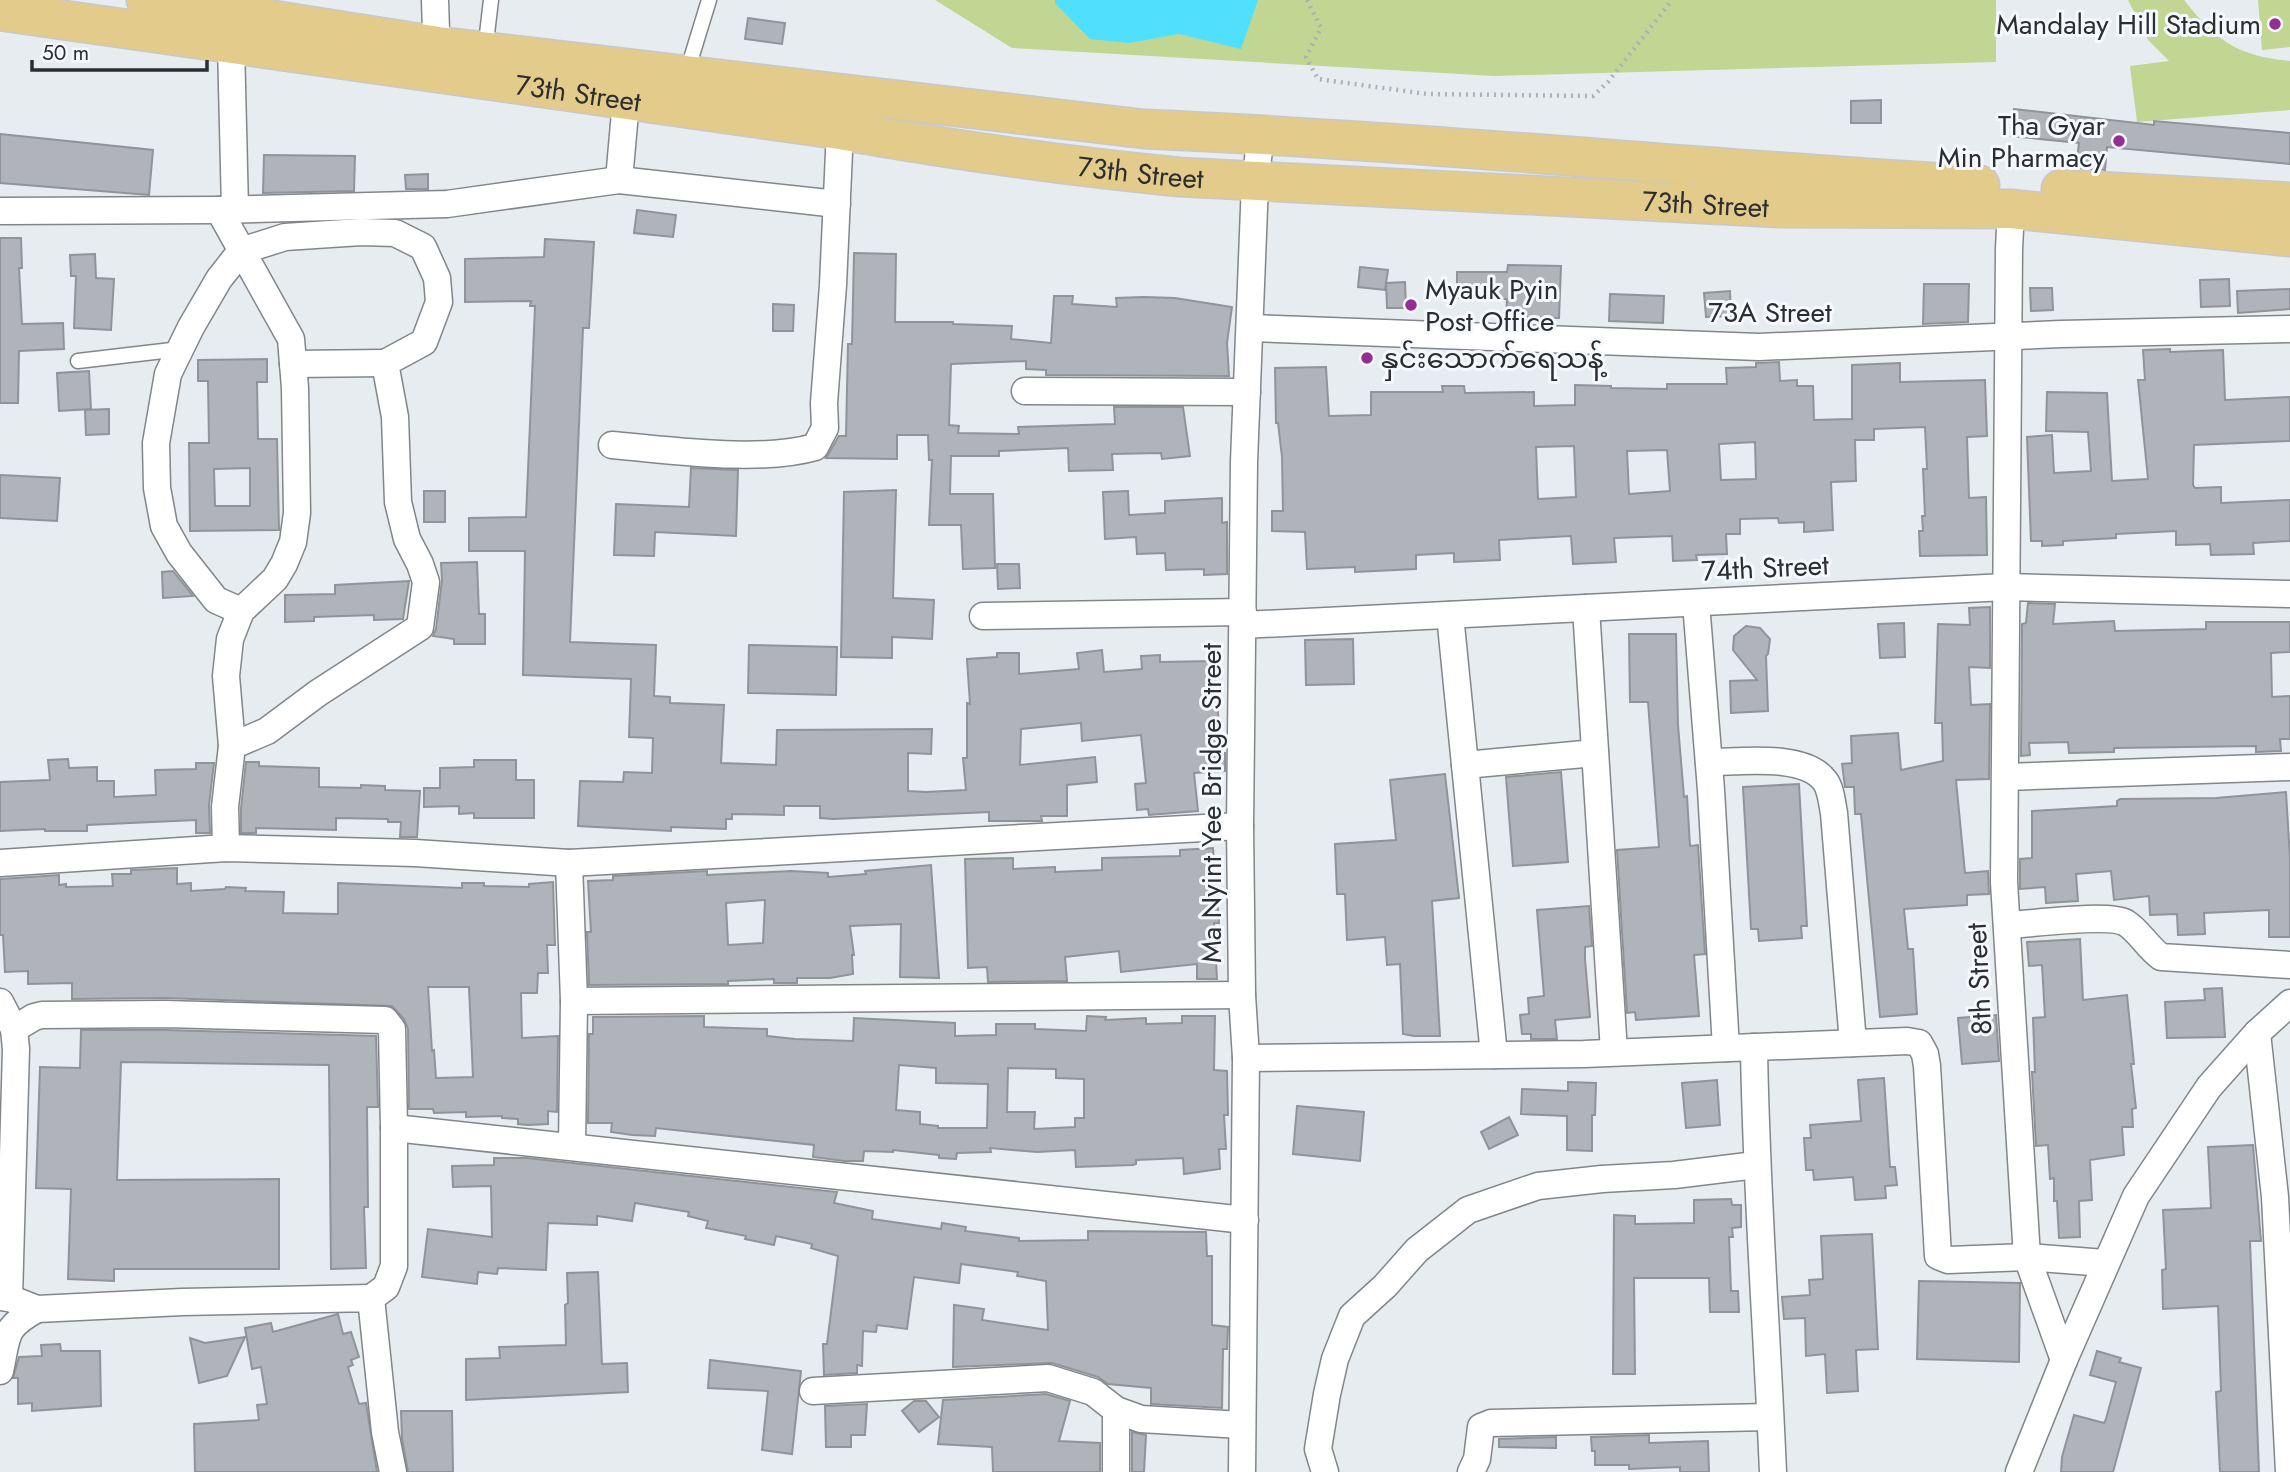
<svg xmlns="http://www.w3.org/2000/svg" width="2290" height="1472" font-family="Jost,'Noto Sans Myanmar',sans-serif">
<rect width="100%" height="100%" fill="#e7ecf1"/>
<g fill="#c0d692">
<polygon points="935,0 1996,0 1996,62 1494,76 1012,48"/>
<path d="M2128,0h56c32,41 54,56 106,61v49l-153,12 -7,-56 39,-5 -21,-21z"/>
<polygon points="2258,0 2290,0 2290,47 2262,50"/>
</g>
<polygon fill="#50e0fd" points="1055,0 1258,0 1241,49 1179,34 1129,43 1090,39 1055,3"/>
<g fill="#b0b4ba" stroke="#909499" stroke-width="2" fill-rule="evenodd">
<polygon points="748,18 785,23 782,44 745,39"/>
<polygon points="1881,100 1881,123 1851,123 1851,101"/>
<polygon points="2014,109 2154,125 2154,121 2290,133 2290,164 2107,147 2105,170 2076,168 2079,143 2011,136"/>
<polygon points="0,134 153,150 149,195 0,183"/>
<polygon points="264,155 355,156 354,191 263,193"/>
<polygon points="428,174 428,189 406,189 405,175"/>
<polygon points="637,210 676,215 673,237 634,233"/>
<polygon points="0,238 21,238 22,268 19,268 22,324 63,323 64,349 19,351 18,403 0,403"/>
<polygon points="545,239 594,242 589,328 583,328 570,642 656,645 654,696 670,697 670,703 724,705 721,763 776,765 777,730 932,729 931,754 908,753 908,791 926,792 966,790 963,758 967,758 967,703 970,704 967,659 997,657 997,653 1019,653 1019,674 1079,669 1077,653 1102,650 1104,672 1142,669 1141,656 1160,655 1160,662 1214,661 1221,753 1225,753 1225,771 1194,773 1198,811 1149,815 1148,809 1137,810 1135,784 1146,783 1141,735 1082,741 1081,723 1021,729 1020,765 1095,757 1097,782 1067,785 1067,816 1041,816 1042,821 989,821 989,812 833,819 820,818 820,806 784,806 784,815 732,814 732,819 726,819 726,829 671,827 671,831 578,826 580,781 623,782 624,772 652,773 653,738 629,737 631,679 523,675 525,551 469,551 469,518 526,517 535,306 530,306 531,301 465,302 465,259 544,257"/>
<polygon points="854,253 896,254 895,322 953,322 953,324 1012,326 1011,339 1051,343 1054,296 1073,296 1072,304 1117,307 1116,298 1144,297 1175,298 1232,307 1227,343 1229,376 1046,375 1046,370 1026,369 1026,361 951,364 949,425 959,426 958,433 1019,434 1018,427 1115,424 1114,407 1183,407 1190,456 1162,459 1161,453 1112,454 1113,470 1069,471 1068,448 999,451 999,456 951,456 950,494 993,494 995,568 963,569 961,525 929,525 932,460 929,460 928,435 897,435 897,459 826,458 839,436 846,436 848,344 852,344"/>
<polygon points="95,254 96,278 114,279 111,330 74,328 76,276 71,276 70,255"/>
<polygon points="1508,265 1561,266 1559,318 1506,317 1507,299 1457,298 1457,272 1507,272"/>
<polygon points="1360,267 1388,270 1385,290 1358,287"/>
<polygon points="2229,279 2230,306 2201,307 2200,280"/>
<polygon points="1405,282 1406,308 1387,308 1386,283"/>
<polygon points="1924,284 1969,284 1968,322 1923,324"/>
<polygon points="2030,288 2052,288 2053,310 2031,311"/>
<polygon points="2290,289 2290,309 2238,313 2237,291"/>
<polygon points="1730,291 1731,316 1706,317 1704,293"/>
<polygon points="1610,294 1664,296 1663,323 1609,321"/>
<polygon points="773,304 794,305 793,331 773,331"/>
<polygon points="2170,349 2170,352 2223,350 2225,400 2290,397 2290,441 2194,445 2193,485 2195,488 2221,487 2221,503 2290,500 2290,541 2253,543 2254,554 2211,555 2210,544 2176,545 2176,531 2116,534 2116,538 2063,541 2063,545 2042,546 2042,541 2031,541 2027,437 2052,435 2054,473 2091,471 2088,432 2046,431 2047,392 2107,393 2112,481 2148,479 2138,380 2145,380 2143,350"/>
<path d="M267,359v23h-10l1,57h19l2,91 -89,1 -1,-88h20l-1,-62h-10v-21zM250,468v38h-35l-1,-37z"/>
<path d="M1779,362l1,19 17,-1v6h16l1,34 38,-1v-54l48,-2v19l85,-2 2,56 -20,1 2,61 17,-1 1,58 -67,1 -1,-25h4l-1,-15h3l-2,-47h4l-2,-42 -51,2v11h-19l1,41 -25,1 2,48 -29,2v-10l-25,1 -1,-5 -38,1v15h-14l1,20 -31,1 1,5 -24,1 -1,-25 -58,2 2,24 -43,2 -2,-28 -72,4 1,20 -46,2v-9l-38,2v14l-61,3v-5l-48,2 -2,-37 -33,-1v-20h11l-1,-54 -4,-34h-2l-1,-55 51,-1 3,49 42,-1v-23h72l-1,-6h22l1,7 69,-1v14l41,-1v-20l36,1v2l56,1v-5h60l-1,-16 30,-1v-4zM1755,442l1,37 -35,1 -2,-36zM1574,446l2,51 -38,2 -2,-52zM1667,450l3,41 -41,3 -2,-43z"/>
<polygon points="89,371 91,409 59,411 57,373"/>
<polygon points="109,409 109,434 86,435 85,410"/>
<polygon points="691,468 738,470 736,536 655,532 654,556 614,555 616,504 689,507"/>
<polygon points="0,475 60,478 57,521 0,518"/>
<polygon points="896,490 893,598 934,600 932,639 892,637 892,658 841,657 844,492"/>
<rect x="424" y="491" width="21" height="31"/>
<polygon points="1128,491 1129,515 1165,513 1165,501 1222,498 1222,523 1227,522 1227,574 1204,575 1204,569 1166,570 1165,553 1137,554 1136,537 1105,539 1103,492"/>
<polygon points="477,562 479,614 485,614 485,644 454,644 454,639 433,636 436,629 442,580 441,563"/>
<polygon points="997,564 1019,564 1020,588 998,589"/>
<polygon points="173,571 193,596 163,598 162,572"/>
<polygon points="409,581 403,619 374,620 374,615 314,617 314,621 285,622 285,595 335,594 335,585"/>
<polygon points="2028,603 2055,604 2053,624 2114,621 2115,631 2206,629 2206,622 2290,622 2290,652 2271,653 2272,697 2290,696 2290,739 2280,739 2281,751 2256,752 2256,746 2114,748 2114,752 2069,753 2068,742 2029,743 2030,755 2021,756 2022,624 2026,623"/>
<polygon points="1990,607 1990,668 1969,667 1971,705 1990,704 1989,779 1956,780 1965,873 1988,871 1989,894 1967,895 1967,905 1904,909 1908,949 1913,949 1917,1014 1880,1017 1861,814 1855,814 1854,787 1845,787 1842,764 1852,763 1851,736 1898,733 1901,770 1943,761 1942,723 1935,723 1938,624 1970,625 1969,608"/>
<polygon points="1904,623 1905,657 1880,658 1878,624"/>
<polygon points="1746,626 1760,628 1770,639 1768,654 1766,656 1768,711 1731,713 1730,681 1757,680 1733,650 1734,636"/>
<polygon points="1629,634 1676,634 1678,725 1684,797 1687,796 1690,846 1698,845 1705,954 1694,955 1699,1016 1636,1020 1635,1012 1627,1013 1617,850 1659,847 1648,702 1630,702"/>
<polygon points="1353,639 1354,684 1306,685 1305,640"/>
<polygon points="749,645 837,647 836,695 748,693"/>
<polygon points="68,759 69,768 97,767 97,781 114,781 114,797 156,795 155,770 196,769 196,763 214,763 209,805 210,833 196,833 196,820 87,825 87,831 45,831 45,829 0,831 0,782 50,780 48,760"/>
<polygon points="474,760 516,760 516,780 534,780 534,818 474,818 474,813 459,814 459,806 424,807 424,788 440,788 440,768 474,767"/>
<polygon points="246,762 259,762 259,766 319,768 319,787 361,788 361,785 385,786 385,790 420,791 417,837 400,837 401,822 388,822 388,819 336,818 336,830 256,828 256,833 241,833 241,808"/>
<polygon points="1561,772 1568,862 1513,866 1506,777"/>
<polygon points="1445,774 1459,898 1432,901 1440,1036 1414,1036 1403,1034 1400,964 1387,965 1385,937 1347,940 1345,894 1337,894 1335,844 1396,840 1390,780"/>
<polygon points="1799,784 1807,926 1801,926 1802,938 1759,941 1758,929 1751,929 1743,787"/>
<polygon points="2286,792 2290,858 2290,937 2269,937 2269,910 2204,913 2205,934 2178,935 2177,914 2150,915 2149,896 2114,900 2111,871 2076,874 2078,901 2046,903 2045,887 2020,889 2020,859 2032,858 2032,811 2117,806 2117,801 2120,799 2216,798"/>
<polygon points="1213,848 1219,923 1214,923 1217,979 1197,979 1197,964 1121,972 1119,951 1065,957 1067,981 988,982 987,967 968,968 965,859 1013,858 1013,869 1055,867 1055,872 1102,870 1102,858 1180,856 1180,850"/>
<path d="M931,865l8,113 -39,-1 1,-53 -51,2 4,29h-2l1,19 -23,4h-33v5h-23v-4l-46,2v3l-139,1 -2,-53h4l-3,-51 25,-1v-4l94,-5v4l84,-4 37,2v4l38,-3 -1,-3zM765,900l-2,43 -35,2 -2,-42z"/>
<path d="M177,868v16l14,-1v8l34,-2 1,-2 20,1 -1,3 39,1 -1,21 55,1v-31l124,5v-5h22v3l45,1v-3l24,-2 2,63h-8l1,28h-10l-1,20h-16l1,45 36,-2 -1,76 -9,-1v13l-20,1 -10,-1v-5l-16,-1v-2l-36,1v-5l-32,1 -1,-4h-24l-1,-80 -4,-10 -12,-13 -227,-8 -93,1v-16l-44,1v-13l-23,1 -2,-37h-3v-56l59,-4v10l7,-1v3l47,-1 -1,-12h19v-4zM428,987h41l4,90 -37,1 -2,-28 -2,1z"/>
<polygon points="1589,906 1592,946 1585,947 1585,959 1590,1017 1555,1020 1557,1039 1531,1039 1531,1034 1522,1034 1520,1015 1529,1014 1528,998 1544,996 1537,910"/>
<polygon points="2080,939 2083,1000 2127,995 2134,1064 2131,1064 2136,1108 2132,1109 2133,1127 2122,1127 2124,1155 2090,1160 2092,1200 2079,1201 2080,1237 2059,1238 2057,1201 2054,1201 2054,1178 2050,1179 2048,1145 2036,1146 2032,1072 2035,1072 2033,1018 2045,1017 2042,965 2029,966 2027,942"/>
<polygon points="2222,988 2225,1037 2167,1038 2165,1002 2205,1000 2204,989"/>
<polygon points="1996,1015 1999,1061 1962,1064 1958,1018"/>
<path d="M704,1016v11l63,2v7l28,3 58,2 1,-23 101,5v13l41,-1v-11h39v5l51,2 1,-15 19,1 -1,3 41,-2v6l36,-1v-7h33l-1,54 13,1 1,44h-4l2,34h-7l1,20 -36,5 -1,-16 -47,2v4l-3,1 -57,2 -1,-17 -38,2 -47,-4 1,4 -34,1 -1,6 -17,-1v-3l-46,-5v2l-29,-1 -1,10h-19l-31,-4 1,-12 -158,-17 -1,8 -23,-1 -21,-3 1,-9h-24l1,-89h4v-17zM899,1065l37,3v15l52,1 -1,44h-49v-2l-18,-2v-12l-24,-2zM1008,1068l48,1v9l28,1v39h-9v9l-41,2 1,-17h-28z"/>
<polygon points="81,1030 165,1030 376,1036 378,1107 367,1107 368,1207 364,1207 366,1268 331,1269 329,1065 121,1062 117,1180 279,1179 279,1269 114,1269 114,1281 68,1279 71,1189 36,1188 40,1067 80,1068"/>
<polygon points="1884,1078 1890,1167 1895,1167 1897,1185 1885,1186 1886,1198 1855,1200 1853,1177 1814,1180 1813,1170 1806,1170 1804,1138 1811,1138 1810,1125 1861,1121 1858,1080"/>
<polygon points="1717,1080 1720,1125 1686,1128 1682,1083"/>
<polygon points="1568,1082 1596,1083 1595,1115 1592,1115 1592,1151 1567,1150 1567,1116 1521,1114 1522,1089 1568,1091"/>
<polygon points="1297,1106 1364,1112 1360,1161 1293,1154"/>
<polygon points="1509,1117 1518,1135 1489,1149 1481,1132"/>
<polygon points="2253,1145 2261,1241 2250,1241 2259,1472 2220,1472 2216,1392 2221,1391 2218,1306 2163,1309 2162,1270 2166,1269 2163,1210 2211,1208 2208,1147"/>
<polygon points="494,1158 527,1158 837,1192 834,1203 873,1211 872,1219 941,1229 942,1223 966,1227 965,1231 1019,1238 1019,1241 1088,1240 1088,1231 1206,1232 1207,1256 1212,1256 1212,1325 1228,1327 1227,1349 1223,1349 1222,1408 1151,1404 1151,1388 1108,1384 1098,1377 1052,1363 953,1367 954,1305 984,1309 982,1320 1048,1330 1046,1281 1017,1276 1018,1272 961,1264 959,1283 914,1277 907,1329 877,1325 876,1332 863,1331 862,1366 857,1365 857,1373 824,1375 823,1344 827,1344 838,1256 811,1248 812,1244 776,1236 774,1245 745,1239 746,1236 706,1228 708,1221 688,1216 689,1212 635,1203 632,1221 597,1216 597,1225 548,1223 546,1270 498,1268 497,1274 478,1272 477,1284 422,1277 428,1229 492,1237 491,1186 453,1187 452,1166 494,1165"/>
<polygon points="1731,1199 1732,1205 1741,1205 1741,1227 1732,1228 1733,1237 1729,1237 1731,1291 1738,1291 1739,1312 1710,1312 1709,1278 1634,1278 1635,1374 1613,1374 1614,1215 1635,1216 1635,1224 1694,1223 1694,1200"/>
<polygon points="1872,1234 1878,1349 1856,1350 1858,1391 1827,1393 1825,1354 1806,1356 1805,1318 1784,1319 1782,1297 1810,1295 1809,1280 1823,1279 1821,1236"/>
<polygon points="598,1272 602,1364 627,1363 628,1392 466,1400 466,1359 500,1358 499,1347 566,1345 565,1305 568,1303 567,1273"/>
<polygon points="1919,1281 2020,1283 2019,1362 1917,1359"/>
<polygon points="338,1314 343,1334 351,1332 359,1357 351,1360 353,1365 348,1367 359,1404 366,1403 377,1472 195,1472 194,1424 259,1420 257,1405 267,1404 261,1367 252,1369 245,1328 271,1323 273,1332"/>
<polygon points="245,1337 227,1376 199,1383 190,1338 205,1343"/>
<polygon points="60,1344 61,1351 100,1351 101,1406 32,1411 32,1403 18,1404 18,1378 13,1378 19,1357 42,1356 41,1345"/>
<polygon points="2097,1351 2121,1358 2119,1362 2141,1368 2113,1472 2061,1472 2062,1457 2074,1415 2104,1423 2106,1419 2116,1382 2090,1375"/>
<polygon points="710,1360 801,1371 792,1454 762,1450 768,1391 708,1388"/>
<polygon points="1046,1394 1070,1401 1059,1441 1100,1443 1100,1472 993,1472 992,1447 938,1444 943,1400"/>
<polygon points="914,1401 926,1401 939,1417 919,1432 902,1411"/>
<polygon points="867,1404 865,1435 851,1435 851,1447 826,1447 825,1406"/>
<polygon points="401,1411 452,1411 453,1472 408,1472 402,1439"/>
<polygon points="1132,1432 1146,1435 1144,1472 1132,1472"/>
<polygon points="1649,1435 1649,1443 1708,1441 1709,1472 1680,1472 1680,1467 1629,1469 1629,1465 1595,1465 1595,1451 1592,1451 1591,1437"/>
<polygon points="1556,1437 1556,1448 1499,1447 1499,1439"/>
</g>
<g fill="none" stroke-linecap="round" stroke-linejoin="round">
<defs>
<g id="service">
<polyline points="485,51 491,0"/>
<polyline points="686,75 709,0"/>
<polyline points="78,361 180,349"/>
</g>
<g id="minor">
<polyline points="435,0 437,62"/>
<polyline points="231,45 235,209"/>
<polyline points="619,180 626,101"/>
<polyline points="2011,209 2009,249 2004,882 2027,1257 2064,1360"/>
<polyline points="219,210 291,339 295,388 297,513 293,542 284,564 275,579 241,611 230,639 226,676 232,746 225,807 226,848"/>
<polyline points="0,211 219,210 447,204 619,180 837,204"/>
<polyline points="1250,328 1759,347 2061,334 2290,329"/>
<polyline points="293,364 385,363"/>
<polyline points="1025,391 1247,392"/>
<path d="M612,445c59,5 148,18 203,2l10,-19 -1,-25 9,-118 7,-155"/>
<polyline points="1696,603 1711,790 1726,1048"/>
<polyline points="1586,608 1614,1052"/>
<polyline points="1450,615 1494,1055"/>
<polyline points="983,616 1243,612"/>
<polyline points="1243,625 2006,587 2290,594"/>
<polyline points="232,746 267,731 318,693 420,627 426,582 420,564 407,539 398,502 395,417 385,363 424,342 439,302 437,278 423,247 395,233 361,232 285,237 241,251 219,279 191,327 168,374 156,443 157,488 164,526 179,553 216,600 241,611"/>
<path d="M1709,762c32,0 96,-9 116,19 6,8 7,22 9,32l19,230"/>
<polyline points="1465,765 1595,753"/>
<polyline points="2006,777 2290,767"/>
<polyline points="0,863 226,848 415,853 569,863 1240,826"/>
<polyline points="569,863 574,1001 572,1146"/>
<path d="M2007,925c25,-1 101,-12 119,-2 13,8 22,25 35,34l129,8"/>
<polyline points="574,1001 1242,995"/>
<polyline points="0,1002 14,1029 16,1049 9,1298"/>
<polyline points="14,1029 34,1017 42,1015 165,1014 385,1020 392,1029 394,1128 394,1266 386,1287 371,1298"/>
<polyline points="2257,1033 2275,1197 2289,1472"/>
<path d="M1754,1047c2,142 13,283 19,425"/>
<polyline points="1246,1058 1584,1054 1907,1041 1919,1043 1925,1054 1927,1066 1938,1256 1948,1260 2027,1257 2105,1263"/>
<polyline points="394,1128 1245,1220"/>
<polyline points="0,1297 9,1298 37,1309 182,1302 371,1298 385,1432 393,1472"/>
<path d="M0,1371c8,-37 3,-43 37,-62"/>
<polyline points="813,1391 1048,1378 1093,1392 1116,1410 1141,1419 1241,1425"/>
<polyline points="1116,1410 1116,1472"/>
<polyline points="1242,1472 1246,1058 1242,995 1240,826 1244,462 1255,183 1261,134"/>
<polyline points="1325,1472 1318,1449 1327,1394 1335,1359 1352,1316 1385,1286 1417,1250 1468,1210 1538,1186 1602,1179 1674,1175 1756,1165"/>
<polyline points="1471,1472 1477,1459 1481,1427 1491,1423 1770,1417"/>
<polyline points="2019,1472 2064,1360 2136,1196 2209,1087 2257,1033 2290,1003"/>
</g>
<g id="primary">
<path d="M146,0l292,46 706,83c279,12 558,40 836,56"/>
<path id="s1" d="M0,11l840,119c113,20 226,36 339,47l601,31 231,1 279,28"/>
<polyline points="2061,189 2290,202"/>
</g>
</defs>
<use href="#service" stroke="#82868b" stroke-width="17"/>
<use href="#minor" stroke="#82868b" stroke-width="29"/>
<use href="#primary" stroke="#c8c8c9" stroke-width="41"/>
<polyline stroke="#acb1b5" stroke-width="4.5" stroke-dasharray="2 5" stroke-linecap="butt" points="1307,0 1321,28 1306,57 1318,79 1427,94 1593,96 1608,82 1672,0"/>
<use href="#service" stroke="#fff" stroke-width="14"/>
<use href="#minor" stroke="#fff" stroke-width="26"/>
<use href="#primary" stroke="#e3cb8c" stroke-width="38"/>
</g>
<g fill="#942e93" stroke="#f5f9ff" stroke-width="2.5">
<circle cx="2275" cy="24" r="7"/>
<circle cx="2119" cy="141" r="7"/>
<circle cx="1411" cy="305" r="7"/>
<circle cx="1367" cy="358" r="7"/>
</g>
<g text-anchor="middle" dominant-baseline="central" stroke-width="6" stroke-linejoin="round" paint-order="stroke">
<g font-size="28" fill="#2b2d2f" stroke="#f5f9ff" text-anchor="end">
<text x="2261" y="24">Mandalay Hill Stadium</text>
<text x="2105" y="125">Tha Gyar<tspan x="2105" dy="32">Min Pharmacy</tspan></text>
<text x="1425" y="289" text-anchor="start">Myauk Pyin<tspan x="1425" dy="32">Post Office</tspan></text>
<text x="1381" y="358" text-anchor="start">နှင်းသောက်ရေသန့်</text>
</g>
<g font-size="28" fill="#2b2d2f" stroke="#f5f9ff">
<text stroke="none"><textPath href="#s1" startOffset="584">73th Street</textPath></text>
<text stroke="none"><textPath href="#s1" startOffset="1152">73th Street</textPath></text>
<text stroke="none"><textPath href="#s1" startOffset="1718">73th Street</textPath></text>
<text x="1770" y="312">73A Street</text>
<text transform="translate(1765 568) rotate(-3)">74th Street</text>
<text transform="translate(1211 803) rotate(-90)">Ma Nyint Yee Bridge Street</text>
<text transform="translate(1979 979) rotate(-93)">8th Street</text>
</g>
</g>
<path d="M32 60v10h175v-10" fill="none" stroke="#2b2d2f" stroke-width="3.5"/>
<text x="42" y="60" font-size="21" fill="#2b2d2f" stroke="#f5f9ff" stroke-width="5" paint-order="stroke">50 m</text>
</svg>
